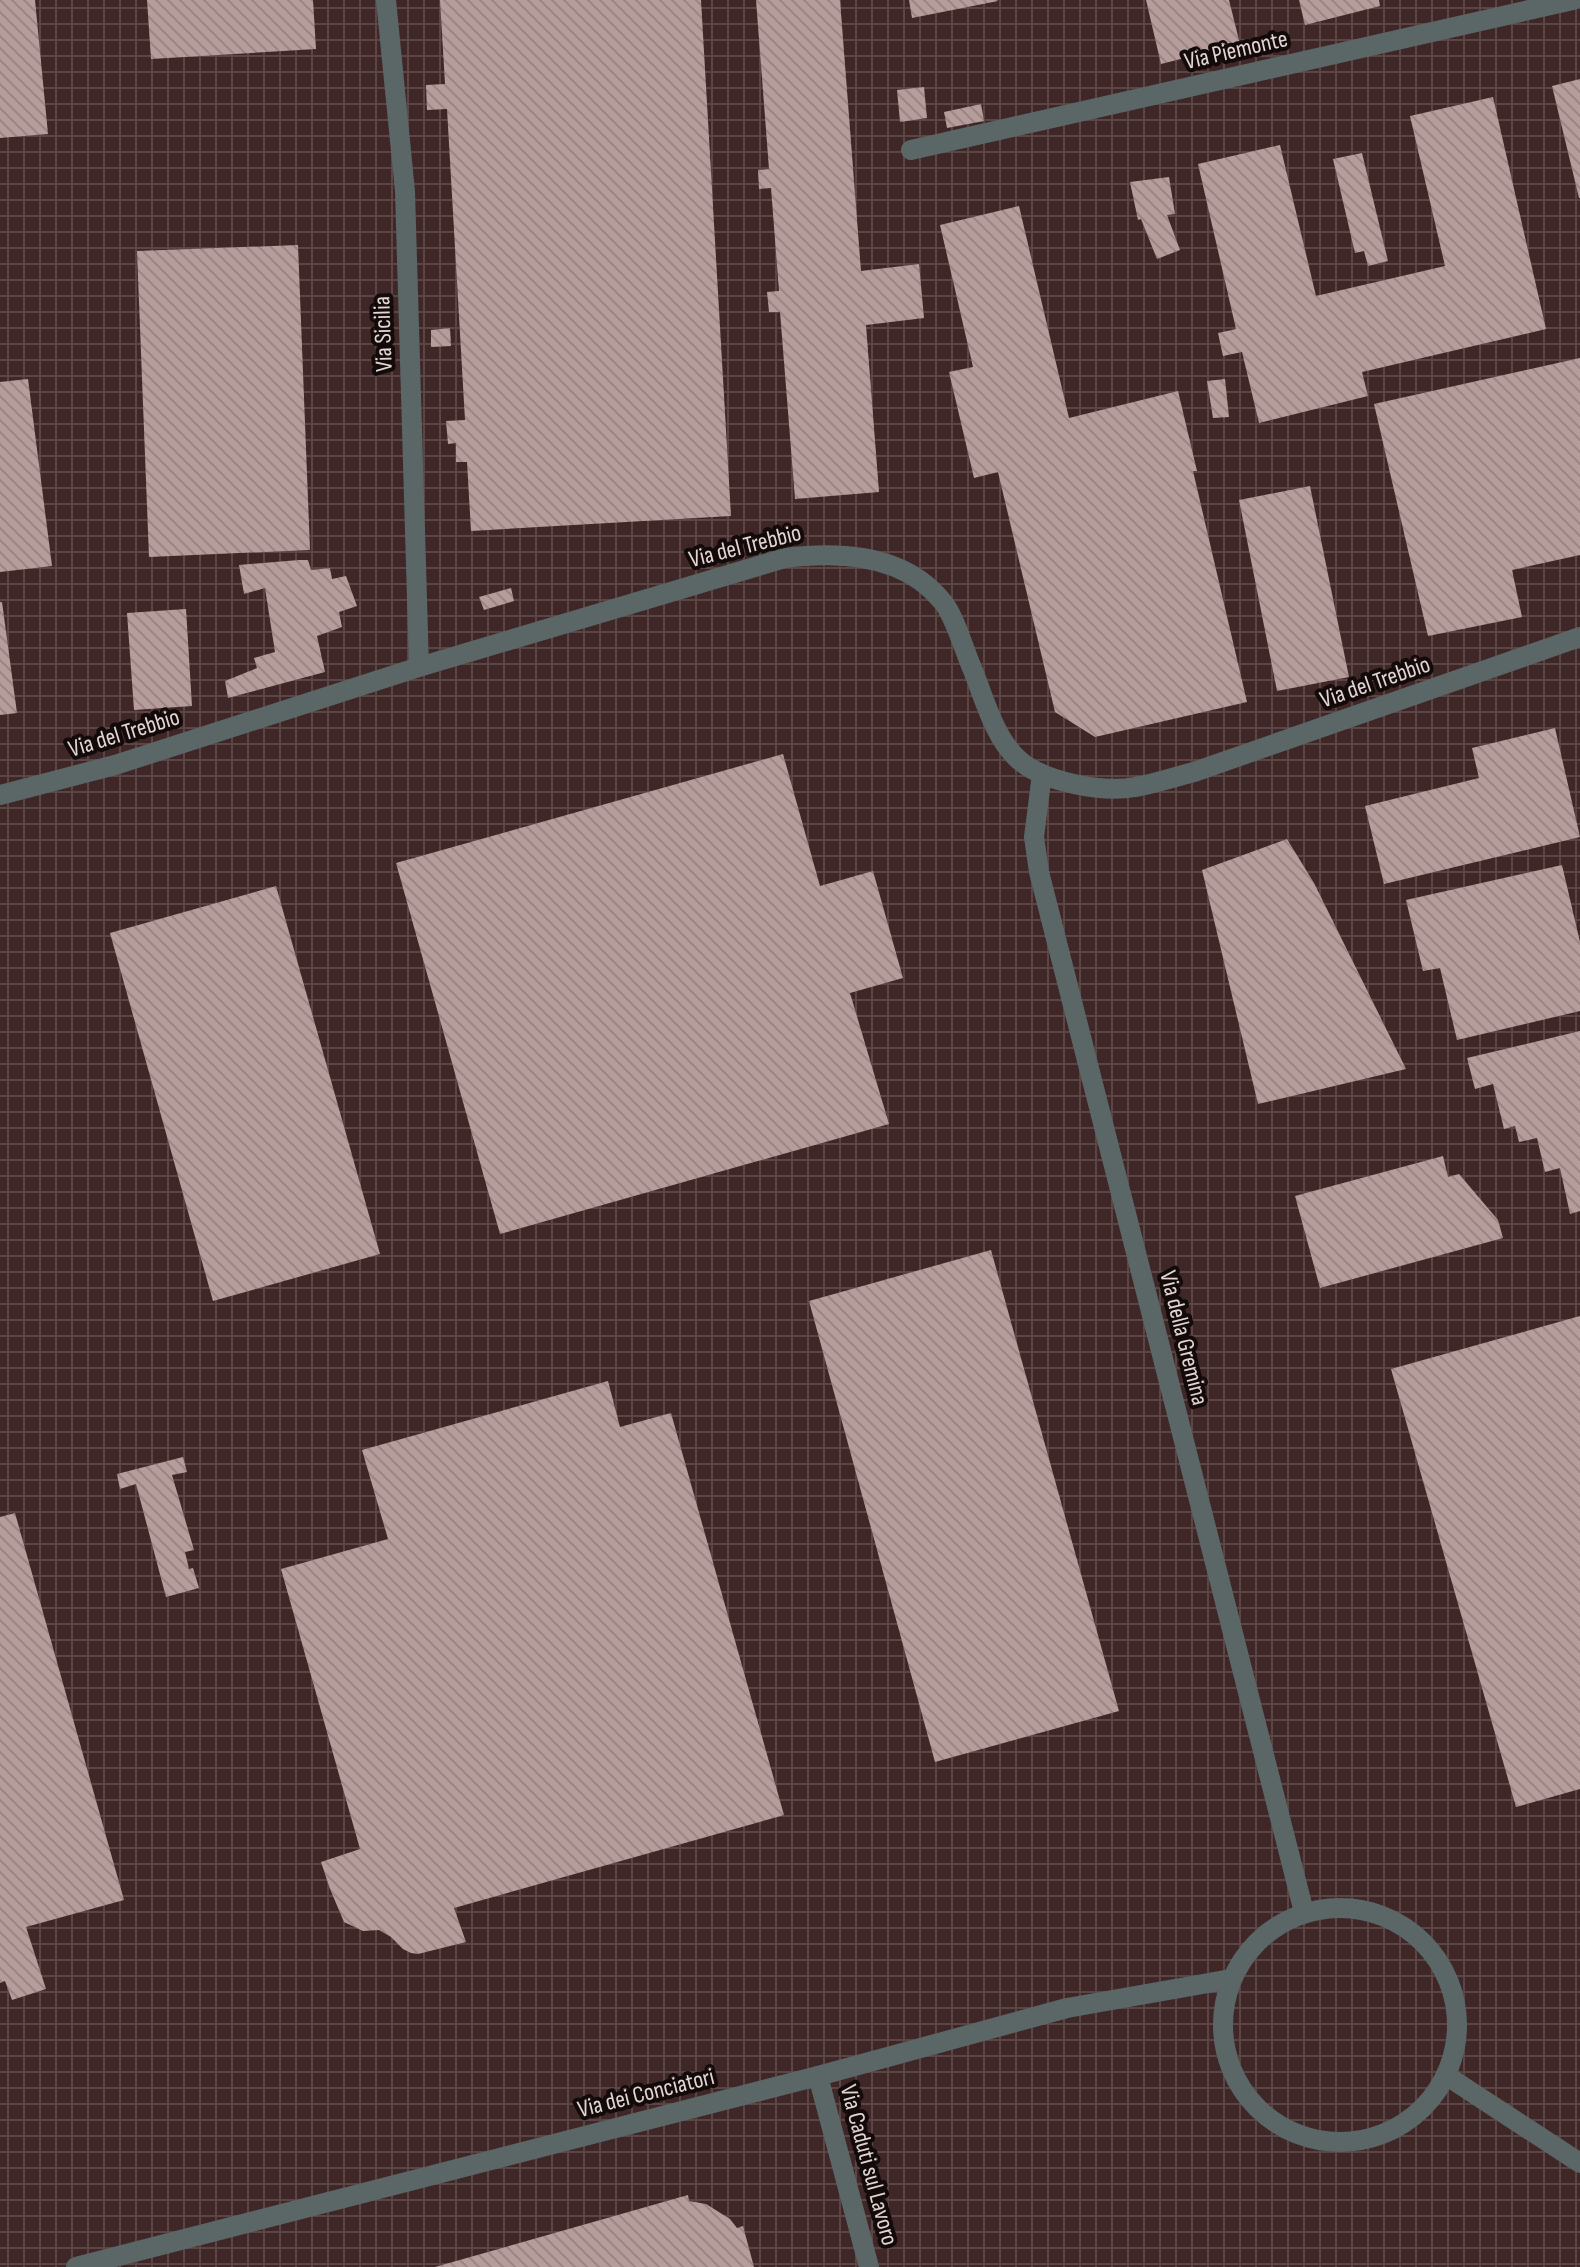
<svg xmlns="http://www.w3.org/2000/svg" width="1580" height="2267" font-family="'Sofia Sans Condensed',sans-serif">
<defs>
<pattern id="industrial-grid" width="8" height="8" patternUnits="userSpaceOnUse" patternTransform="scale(2)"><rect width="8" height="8" fill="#402727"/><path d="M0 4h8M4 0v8" fill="none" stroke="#5b4545"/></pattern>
<pattern id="building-back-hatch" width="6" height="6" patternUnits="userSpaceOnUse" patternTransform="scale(2)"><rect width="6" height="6" fill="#b69d9c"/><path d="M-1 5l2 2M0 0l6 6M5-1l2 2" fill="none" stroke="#9a8685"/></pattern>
</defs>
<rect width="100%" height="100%" fill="#311d1d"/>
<rect fill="url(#industrial-grid)" x="0" y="0" width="1580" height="2267"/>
<g fill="url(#building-back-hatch)">
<polygon points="0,0 35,0 48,134 0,138"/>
<polygon points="147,0 313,0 316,49 151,59"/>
<polygon points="440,0 701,0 731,516 471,531 467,462 456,462 456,443 448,444 446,421 465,420 447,109 427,110 426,85 445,84"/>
<polygon points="756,0 840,0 861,271 919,264 924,318 866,325 879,492 795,499 780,312 769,312 767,292 779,291 771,188 759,189 758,170 769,169"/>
<polygon points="909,0 997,0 998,1 912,18"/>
<polygon points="1146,0 1229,0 1240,44 1161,64"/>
<polygon points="1299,0 1379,0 1380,6 1305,25"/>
<polygon points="1580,79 1580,198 1579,198 1552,86"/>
<polygon points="924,87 927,118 900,122 897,90"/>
<polygon points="1493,97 1546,329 1362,372 1368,396 1259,423 1242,352 1223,356 1218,333 1236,329 1198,164 1280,145 1316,296 1445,266 1410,116"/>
<polygon points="981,104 984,121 947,128 944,112"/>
<polygon points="1362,153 1388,261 1368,266 1364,251 1355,253 1333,159"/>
<polygon points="1169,177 1175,214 1167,215 1180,250 1157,259 1141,219 1138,220 1130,182"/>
<polygon points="1019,206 1069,418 1178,391 1197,471 1193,471 1247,702 1095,737 1055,712 998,472 974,478 949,372 973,367 940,225"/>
<polygon points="298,245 310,550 149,557 137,251"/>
<polygon points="450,328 451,346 431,347 431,330"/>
<polygon points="1580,358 1580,555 1512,570 1522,617 1428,636 1374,404"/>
<polygon points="28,379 52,566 0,572 0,382"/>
<polygon points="1225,379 1229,417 1213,418 1207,381"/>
<polygon points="1310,486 1349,677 1277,691 1239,500"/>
<polygon points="299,560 308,560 311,570 330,568 332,579 346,576 357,606 339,612 342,627 317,636 325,672 228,698 225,681 257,668 254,658 275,652 265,588 244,594 239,565"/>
<polygon points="511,588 514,601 484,610 479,597"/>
<polygon points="0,602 2,602 17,713 0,715"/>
<polygon points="186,609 192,706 134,710 127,613"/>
<polygon points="1555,728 1580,837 1384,884 1365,806 1479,778 1472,748"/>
<polygon points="783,754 820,886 873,871 903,978 850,993 889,1124 500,1234 396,863"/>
<polygon points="1287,839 1314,883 1406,1069 1258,1104 1202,870"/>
<polygon points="1562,865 1580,942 1580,1011 1457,1040 1440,968 1423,971 1406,900"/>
<polygon points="276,886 380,1254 213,1301 110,933"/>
<polygon points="1580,1031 1580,1211 1570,1214 1560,1168 1545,1172 1537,1138 1519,1142 1515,1126 1504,1129 1493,1084 1475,1089 1467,1058"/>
<polygon points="1443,1156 1448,1177 1459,1174 1498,1220 1503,1238 1320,1288 1295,1196"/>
<polygon points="991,1250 1119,1711 935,1762 809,1301"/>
<polygon points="1580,1316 1580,1789 1516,1807 1391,1369"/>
<polygon points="608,1381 620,1427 671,1413 784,1815 454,1908 466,1942 418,1954 411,1953 403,1949 391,1937 379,1930 363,1931 344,1922 330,1889 321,1862 360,1849 281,1569 388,1539 362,1450"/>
<polygon points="183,1457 187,1472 172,1475 194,1550 185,1552 189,1569 193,1568 199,1588 166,1597 136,1484 120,1489 117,1474"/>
<polygon points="15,1513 124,1900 26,1927 46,1989 12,2000 5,1981 0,1983 0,1517"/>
<polygon points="688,2195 689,2201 706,2204 730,2219 737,2228 743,2226 754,2267 435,2267"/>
</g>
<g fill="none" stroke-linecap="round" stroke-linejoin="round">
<g stroke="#5b6666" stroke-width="20">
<polyline points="386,0 405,191 419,667"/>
<polyline points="911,150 1573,0"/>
<polyline points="1042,774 1034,837 1039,872 1304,1912"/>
<path d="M0,795l115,-30 304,-98 366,-109c55,-7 119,-4 157,43 12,13 22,49 30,67 12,29 22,70 47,92 25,22 83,33 116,27 20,-3 39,-10 59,-15l386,-135"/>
<circle cx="1340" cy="2025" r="117"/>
<polyline points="818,2076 869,2267"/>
<polyline points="1447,2076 1580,2163"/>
<polyline points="76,2267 818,2076 1067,2008 1231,1979"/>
</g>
</g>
<g text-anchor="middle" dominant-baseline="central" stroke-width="8" stroke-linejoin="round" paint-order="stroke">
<g font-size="24" fill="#e3d5d4" stroke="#130a0a">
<text transform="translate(1236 50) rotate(-13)">Via Piemonte</text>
<text transform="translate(383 334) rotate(-92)">Via Sicilia</text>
<text transform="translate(745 546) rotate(-14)">Via del Trebbio</text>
<text transform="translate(1375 682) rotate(-19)">Via del Trebbio</text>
<text transform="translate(124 733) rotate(-17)">Via del Trebbio</text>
<text transform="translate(1184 1338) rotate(76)">Via della Gremina</text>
<text transform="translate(646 2093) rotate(-14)">Via dei Conciatori</text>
<text transform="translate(869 2165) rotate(75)">Via Caduti sul Lavoro</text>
</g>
</g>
</svg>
